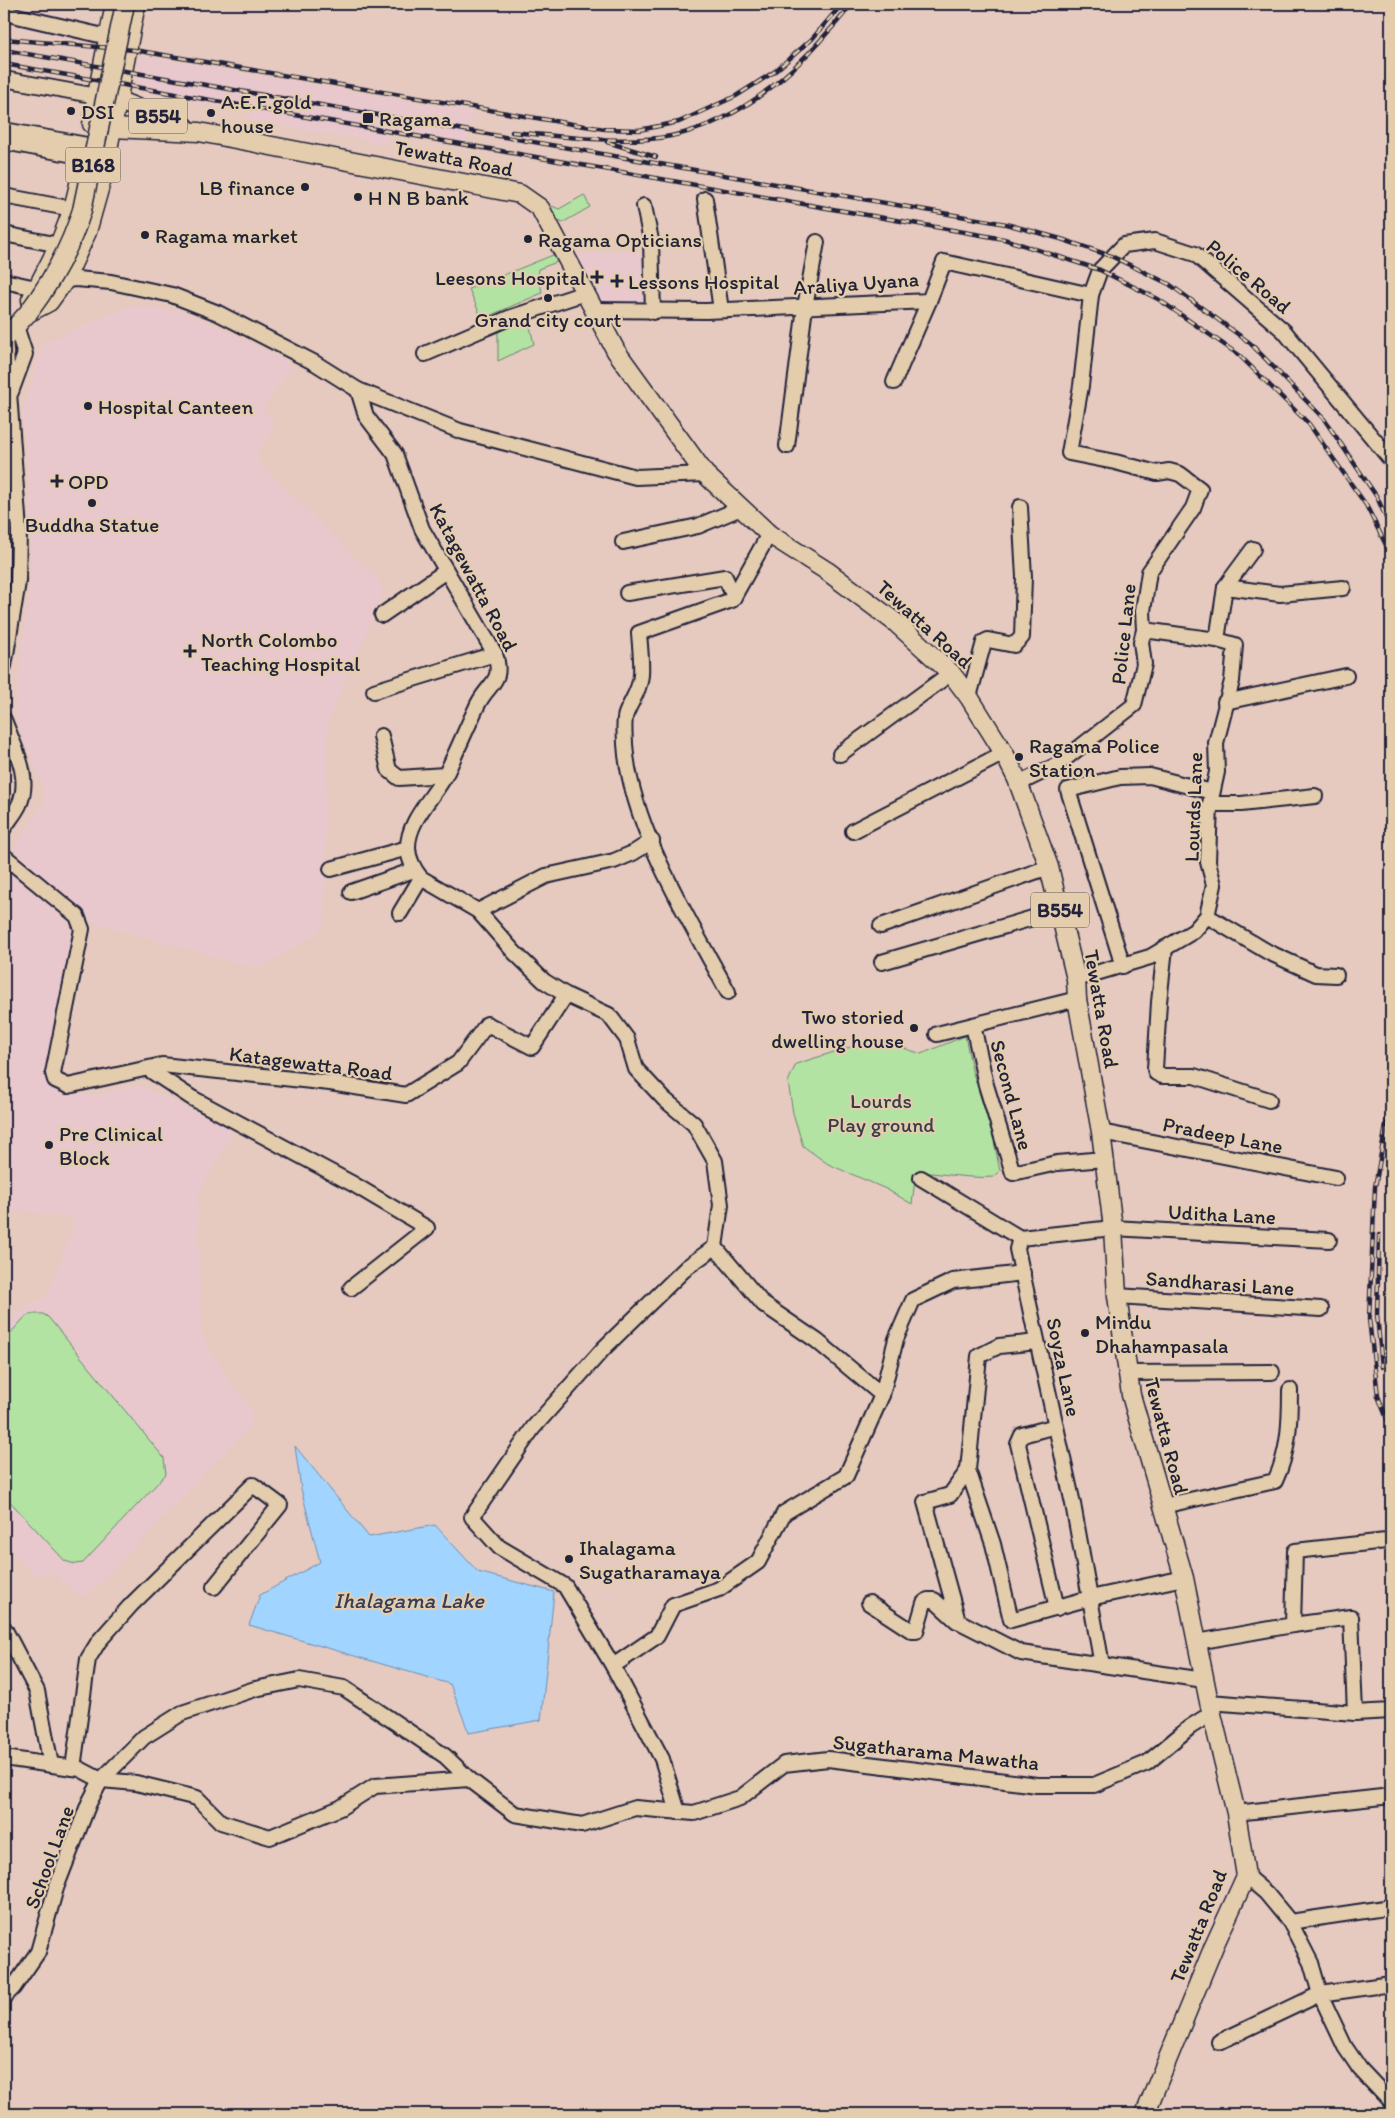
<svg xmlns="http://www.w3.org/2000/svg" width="1395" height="2118" font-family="Itim,sans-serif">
<rect width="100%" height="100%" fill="#e6cac0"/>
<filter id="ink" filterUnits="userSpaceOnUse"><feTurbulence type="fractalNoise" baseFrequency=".02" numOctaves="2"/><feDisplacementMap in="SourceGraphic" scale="10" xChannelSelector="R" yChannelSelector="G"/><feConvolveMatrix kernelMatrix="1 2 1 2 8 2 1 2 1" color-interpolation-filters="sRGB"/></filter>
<g filter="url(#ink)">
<g fill="#e8c8cd">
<polygon points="140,55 472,112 467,142 390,129 387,144 250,120 251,113 136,90"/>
<polygon points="650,251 651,303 595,302 570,256 576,253"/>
<polygon points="135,306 186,312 288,361 290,370 264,405 264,412 274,424 272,432 257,450 258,462 381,583 382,597 331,713 327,728 324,923 315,934 263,967 245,965 96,923 86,917 15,853 15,847 44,803 44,790 16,719 15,705 31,580 31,530 29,483 22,415 41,349 47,342 125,308"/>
<polygon points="4,863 71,918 75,926 60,996 62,1011 47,1083 52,1090 98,1095 131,1086 142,1087 232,1128 233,1132 200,1191 197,1203 202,1333 209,1350 252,1412 251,1425 90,1593 80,1596 53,1573 38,1575 31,1572 4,1541 4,1495 65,1561 166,1474 164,1458 48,1317 42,1314 33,1314 26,1316 4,1340 4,1328 26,1305 30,1302 43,1299 47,1296 74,1226 71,1218 4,1208"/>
</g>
<g fill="#b2e3a3" stroke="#6a826f">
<polygon points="584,195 590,207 562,223 560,221 555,224 550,210 552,206 559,209"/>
<polygon points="553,255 557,262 538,269 542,293 482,319 469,289"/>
<polygon points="575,298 577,303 528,318 534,344 498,361 498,323"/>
<path d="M965,1036l7,34 20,62 8,39 -6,6c-26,2 -51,-4 -78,-5l-4,32 -26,-15 -58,-25 -25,-18 -10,-33 -5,-31 8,-18 51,-16 39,-6 35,12z"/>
<polygon points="33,1314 43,1314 48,1317 164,1458 166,1474 83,1563 75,1564 65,1561 4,1495 4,1340 26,1316"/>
</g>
<polygon fill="#a1d4ff" stroke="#6e8db1" points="295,1446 369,1537 435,1525 478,1572 554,1592 541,1720 469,1733 450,1684 249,1625 260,1595 320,1562 301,1489"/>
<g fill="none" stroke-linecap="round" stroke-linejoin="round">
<defs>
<g id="minor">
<polyline points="4,13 108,37"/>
<polyline points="4,79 97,96"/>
<polyline points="4,130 87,145"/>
<polyline points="4,142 85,157"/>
<polyline points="4,196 73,209"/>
<polyline points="705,199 721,310"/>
<polyline points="644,206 651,240 653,312"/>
<polyline points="4,234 59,245"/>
<polyline points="65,280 76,279 111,282 172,295 218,313 315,363 358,390 460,431 636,477 705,474"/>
<polyline points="4,281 36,288"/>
<polyline points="594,310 706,311 929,301 944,262 1091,295"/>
<polyline points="425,354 509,318 585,293"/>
<polyline points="894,382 929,301"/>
<polyline points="11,392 25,354 16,326"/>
<polyline points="787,446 805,307 817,242"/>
<polyline points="623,542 698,526 741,508"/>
<polyline points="1225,587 1253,549"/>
<polyline points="627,593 725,577 734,597"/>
<polyline points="382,615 446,571"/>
<polyline points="1217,640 1225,587 1280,594 1343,588"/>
<polyline points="4,666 18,582 19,531 5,337"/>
<polyline points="374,691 495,654"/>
<polyline points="969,697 984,642 988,640 1014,645 1022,637 1024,577 1020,507"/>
<polyline points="1225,702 1346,676"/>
<path d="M4,720c10,27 28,57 15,85 -4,8 -10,15 -15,23"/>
<polyline points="381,736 389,770 399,778 445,775"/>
<polyline points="840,754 951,673"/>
<polyline points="1018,784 1057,765 1134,705 1144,664 1141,642 1144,630 1143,611 1149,572 1193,508 1200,489 1180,474 1169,471 1157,473 1115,462 1069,453 1081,386 1091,295 1100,270 1124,245 1155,241 1195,254 1284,331 1391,460"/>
<polyline points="1210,804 1241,804 1315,796"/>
<polyline points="853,831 1004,753"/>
<path d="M4,856l73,60 5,13 -29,144 2,7 13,6 94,-21 168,18 76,12 52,-32 29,-39 45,23 34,-52 -22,-14 -30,-29 -36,-41 -57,-33c-7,-8 -13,-20 -13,-31 0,-27 26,-50 38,-73 11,-23 21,-47 32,-70 11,-22 26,-21 17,-50l-73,-125 -27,-75 -29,-38 -8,-26"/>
<polyline points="331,869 408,848"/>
<polyline points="351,892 414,870"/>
<polyline points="478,911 546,876 614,861 633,853 652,841"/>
<polyline points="400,913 421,878"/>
<polyline points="1207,916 1268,952 1316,974 1336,975"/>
<polyline points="881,926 1049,867"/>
<polyline points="1165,948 1159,1002 1155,1069 1156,1073 1162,1076 1194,1076 1269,1100"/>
<polyline points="882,962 1060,910"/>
<polyline points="1123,966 1068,790 1120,777 1150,776 1212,792"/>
<polyline points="1076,979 1150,957 1194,931 1207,916 1214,885 1208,862 1210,804 1217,772 1216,743 1232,681 1235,645 1217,640 1144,630"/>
<path d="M728,992c-38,-71 -98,-166 -103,-248 0,-8 -2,-22 1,-30 5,-13 14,-24 15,-39 1,-13 -1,-28 -2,-42l93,-33 37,-66"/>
<polyline points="566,995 609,1015 627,1039 636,1069 664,1099 694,1124 715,1161 721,1205 715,1247 687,1267 604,1348 533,1428 472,1517 499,1547 565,1586 613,1666 662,1759 678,1812"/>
<polyline points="973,1025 986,1085 1013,1173 1057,1163 1104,1159"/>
<polyline points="937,1034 1077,999"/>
<polyline points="148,1069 192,1098 353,1184 427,1228 351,1288"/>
<polyline points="1101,1132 1336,1178"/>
<polyline points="921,1178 1020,1238"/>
<polyline points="715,1247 763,1304 817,1341 882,1395 896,1339 913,1300 953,1281 1023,1273"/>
<polyline points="1117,1296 1321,1309"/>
<polyline points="1037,1342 999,1346 979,1356 968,1470 993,1544 1011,1620 1090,1598 1184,1578"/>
<polyline points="1127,1373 1272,1372"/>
<polyline points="1056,1426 1022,1435 1018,1444 1057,1608"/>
<polyline points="968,1470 950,1495 925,1502 958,1621 1021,1653 1204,1680"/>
<path d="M1163,1506l112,-25c14,-29 15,-59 15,-91"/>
<polyline points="869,1603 912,1631 916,1631 924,1603 928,1600 934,1600 957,1621"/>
<polyline points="1293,1625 1351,1617 1355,1713"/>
<polyline points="4,1628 37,1691 51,1765"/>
<polyline points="1197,1642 1293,1625 1295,1551 1386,1541"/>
<polyline points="1102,1665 1073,1504 1017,1249 1020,1238 1113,1228 1329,1240"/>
<polyline points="613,1666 657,1636 673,1605 719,1589 758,1562 784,1513 846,1476 882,1395"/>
<polyline points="1209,1702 1355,1713 1391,1711"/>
<polyline points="4,1758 80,1769 101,1780 136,1783 197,1798 221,1822 270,1837 340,1808 375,1786 469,1779 515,1814 582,1825 635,1808 694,1813 740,1798 784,1764 828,1759 1037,1785 1094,1785 1147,1763 1190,1727 1212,1713"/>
<polyline points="73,1768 88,1659 99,1641 131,1605 253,1485 280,1505 214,1587"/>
<polyline points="1236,1813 1391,1796"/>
<polyline points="1246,1876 1266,1893 1290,1922 1311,1963 1320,1994 1345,2047 1360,2069 1391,2102"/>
<polyline points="1290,1922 1391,1907"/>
<polyline points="4,1997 13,1988 38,1952 56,1888 89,1803 101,1780 144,1737 182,1713 255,1689 299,1680 344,1688 445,1756 469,1779"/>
<polyline points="1219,2042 1320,1994 1391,1984"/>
</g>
<g id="major">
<polyline points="106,98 117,100 185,127"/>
<polyline points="93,115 115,4"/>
<polyline points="92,124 112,128 199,132 520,194 540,208 616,351 705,474 769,534 827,571 895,622 951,673 969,697 1004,753 1017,779 1049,867 1076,979 1077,999 1101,1132 1113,1228 1117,1296 1131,1395 1184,1578 1209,1702 1236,1813 1246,1876 1214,1946 1145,2114"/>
<polyline points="31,300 59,245 73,209 82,172"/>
<polyline points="4,339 28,313 49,302 65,280 87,232 103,175 136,4"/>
</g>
</defs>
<use href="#minor" stroke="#22223b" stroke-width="18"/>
<use href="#major" stroke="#22223b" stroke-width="21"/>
<use href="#minor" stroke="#e3cdad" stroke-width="14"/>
<use href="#major" stroke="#e3cdad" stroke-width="18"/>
<defs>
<g id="rail">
<polyline points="4,39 134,50 578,125 605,129 639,130 679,122 736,96 774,72 812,39 842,4"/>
<polyline points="4,50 1006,224 1061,239 1111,256 1169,284 1250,343 1324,419 1377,497 1391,529"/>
<polyline points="4,64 1004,239 1100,270 1158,299 1239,355 1309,424 1366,505 1391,555"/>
<path d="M512,132c47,4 114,13 159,4 63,-13 115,-55 156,-103 8,-9 18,-19 24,-29"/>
<polyline points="607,142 656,157"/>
<polyline points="1391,1098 1375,1187 1369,1319 1378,1396 1391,1429"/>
<polyline points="1379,1235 1377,1315 1382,1367"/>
</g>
</defs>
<use href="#rail" stroke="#22223b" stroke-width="4.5"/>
<use href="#rail" stroke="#e3cdad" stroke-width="2.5" stroke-dasharray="8" stroke-linecap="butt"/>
<defs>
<path id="major-bridge" d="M28,313c24,-32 42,-64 54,-103l43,-206"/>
</defs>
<use href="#major-bridge" stroke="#22223b" stroke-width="21" stroke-linecap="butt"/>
<use href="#major-bridge" stroke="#e3cdad" stroke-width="18"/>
</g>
</g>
<g fill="#22223b" stroke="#e3cdad" stroke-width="2">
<circle cx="71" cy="111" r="5"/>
<circle cx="211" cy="113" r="5"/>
<rect x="362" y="112" width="12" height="12" rx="2.5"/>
<circle cx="305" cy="187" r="5"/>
<circle cx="358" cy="197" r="5"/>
<circle cx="145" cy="235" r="5"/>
<circle cx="528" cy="239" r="5"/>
<path d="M594.5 269.5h5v5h5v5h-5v5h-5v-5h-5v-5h5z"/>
<path d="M614.5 273.5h5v5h5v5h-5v5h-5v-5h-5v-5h5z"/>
<circle cx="548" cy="298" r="5"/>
<circle cx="88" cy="406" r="5"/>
<path d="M54.5 473.5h5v5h5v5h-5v5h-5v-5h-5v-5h5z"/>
<circle cx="92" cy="503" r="5"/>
<path d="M187.5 643.5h5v5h5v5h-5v5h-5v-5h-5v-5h5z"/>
<circle cx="1019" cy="757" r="5"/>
<circle cx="914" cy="1028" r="5"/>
<circle cx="49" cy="1145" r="5"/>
<circle cx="1085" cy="1333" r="5"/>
<circle cx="569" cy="1559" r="5"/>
</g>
<g text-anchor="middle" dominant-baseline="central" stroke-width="4.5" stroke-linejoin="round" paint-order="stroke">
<g fill="#e3cdad" stroke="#5c555d" stroke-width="1">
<rect x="129" y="98.5" width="58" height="35" rx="4"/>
<rect x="65.5" y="147.5" width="55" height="35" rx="4"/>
<rect x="1031" y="892.5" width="58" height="35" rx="4"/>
</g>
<g font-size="20" font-weight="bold" fill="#22223b">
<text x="158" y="116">B554</text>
<text x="93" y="165">B168</text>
<text x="1060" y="910">B554</text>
</g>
<g font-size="21" fill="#22223b" stroke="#e3cdad" text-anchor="start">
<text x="221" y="101">A.E.F.gold<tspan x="221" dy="24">house</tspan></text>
<text x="81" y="111">DSI</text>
<text x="379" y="118">Ragama</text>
<text x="295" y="187" text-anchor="end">LB finance</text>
<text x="368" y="197">H N B bank</text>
<text x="155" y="235">Ragama market</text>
<text x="538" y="239">Ragama Opticians</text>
<text x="586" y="277" text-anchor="end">Leesons Hospital</text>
<text x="628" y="281">Lessons Hospital</text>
<text x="548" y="319" text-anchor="middle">Grand city court</text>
<text x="98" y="406">Hospital Canteen</text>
<text x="68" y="481">OPD</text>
<text x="92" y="524" text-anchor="middle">Buddha Statue</text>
<text x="201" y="639">North Colombo<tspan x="201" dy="24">Teaching Hospital</tspan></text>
<text x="1029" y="745">Ragama Police<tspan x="1029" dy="24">Station</tspan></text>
<text x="904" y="1016" text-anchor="end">Two storied<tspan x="904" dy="24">dwelling house</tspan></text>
<text x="59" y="1133">Pre Clinical<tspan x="59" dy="24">Block</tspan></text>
<text x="1095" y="1321">Mindu<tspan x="1095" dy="24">Dhahampasala</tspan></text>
<text x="579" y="1547">Ihalagama<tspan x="579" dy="24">Sugatharamaya</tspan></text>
</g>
<g font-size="21" fill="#22223b" stroke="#e3cdad">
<text transform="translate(454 158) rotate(11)">Tewatta Road</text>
<text transform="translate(1249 276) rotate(40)">Police Road</text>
<text transform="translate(856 283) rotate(-4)">Araliya Uyana</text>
<text transform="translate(474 577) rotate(62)">Katagewatta Road</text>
<text transform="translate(925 624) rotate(42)">Tewatta Road</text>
<text transform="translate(1123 634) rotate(-84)">Police Lane</text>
<text transform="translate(1193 807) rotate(-88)">Lourds Lane</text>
<text transform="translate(1102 1009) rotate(80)">Tewatta Road</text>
<text transform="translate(311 1063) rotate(7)">Katagewatta Road</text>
<text transform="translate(1012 1095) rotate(75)">Second Lane</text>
<text transform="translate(1223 1135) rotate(11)">Pradeep Lane</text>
<text transform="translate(1222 1214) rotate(3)">Uditha Lane</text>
<text transform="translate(1220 1283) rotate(4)">Sandharasi Lane</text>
<text transform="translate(1064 1367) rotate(78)">Soyza Lane</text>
<text transform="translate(1167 1436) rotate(75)">Tewatta Road</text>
<text transform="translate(936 1752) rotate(6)">Sugatharama Mawatha</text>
<text transform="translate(49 1857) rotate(-70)">School Lane</text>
<text transform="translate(1198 1926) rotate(-68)">Tewatta Road</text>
</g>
<g font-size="21" fill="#383f4b" stroke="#e3cdad">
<text x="881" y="1100">Lourds<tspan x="881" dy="24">Play ground</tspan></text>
</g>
<g font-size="22" font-style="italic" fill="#353d58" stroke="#e3cdad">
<text x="409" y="1600">Ihalagama Lake</text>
</g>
</g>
<rect width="1395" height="2118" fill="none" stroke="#e3cdad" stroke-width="20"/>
<rect x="10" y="10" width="1375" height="2098" fill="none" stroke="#22223b" stroke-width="2" filter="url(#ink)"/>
</svg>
